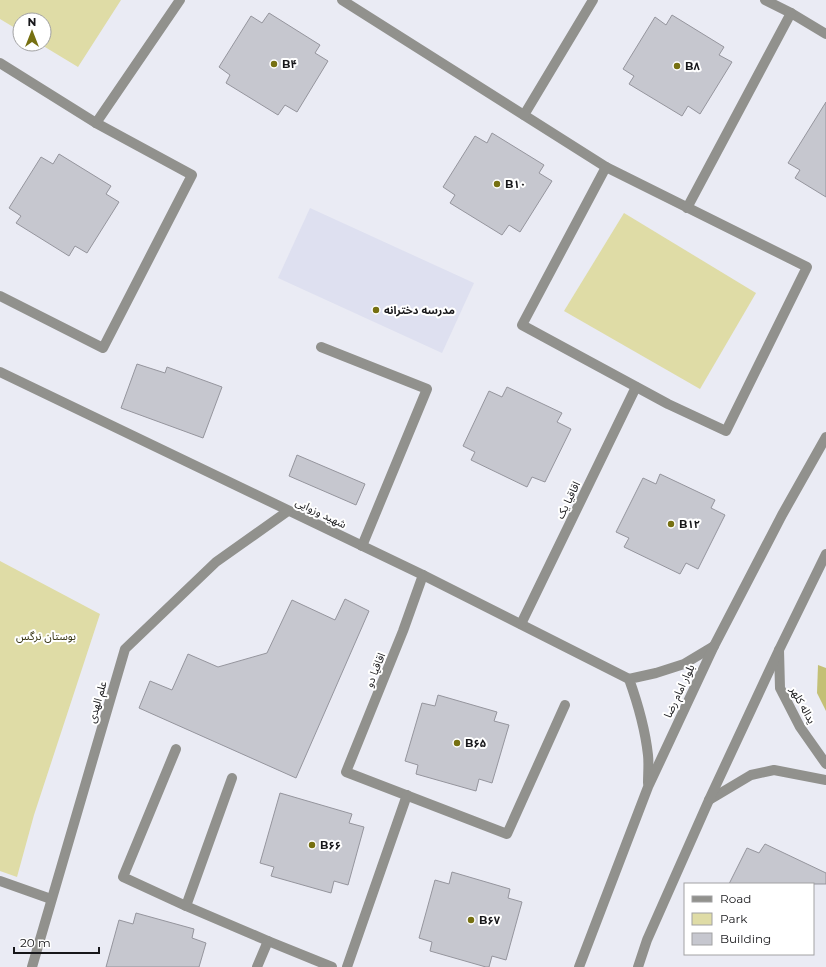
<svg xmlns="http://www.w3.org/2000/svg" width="826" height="967" font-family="Montserrat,'Noto Sans Arabic',sans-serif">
<rect width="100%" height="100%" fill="#eaebf4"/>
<polygon fill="#dee0f0" points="310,208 474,283 442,353 278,278"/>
<g fill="#dfdca6">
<polygon points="0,0 121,0 78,67 40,44 44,44 44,20 20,20 20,31 0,19"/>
<polygon points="624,213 756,293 700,389 564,311"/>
<polygon points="0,561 100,614 34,815 17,877 0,871"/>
</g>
<polygon fill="#c3c076" points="818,665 826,668 826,711 817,693"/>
<g fill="#c6c7cf" stroke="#95959d">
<polygon points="269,13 320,45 315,53 328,61 297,112 285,105 278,115 226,83 230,75 219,67 251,16 262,23"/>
<polygon points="672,15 724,47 719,55 732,62 700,114 688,106 682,116 629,84 634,76 623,69 655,17 666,25"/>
<polygon points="826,102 826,197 795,178 800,170 788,163"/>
<polygon points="492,133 544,165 539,173 552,181 520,232 509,225 502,235 450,203 455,195 443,187 475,136 487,143"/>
<polygon points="59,154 111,186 106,194 119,202 87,253 75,246 69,256 16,223 21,216 9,208 41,157 53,164"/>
<polygon points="137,364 165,373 167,367 222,387 203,438 121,408"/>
<polygon points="507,387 562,413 557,422 571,429 545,482 532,477 527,487 471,460 475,452 463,446 489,391 502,397"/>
<polygon points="297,455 365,484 356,505 289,476"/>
<polygon points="660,474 715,500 711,508 725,515 698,569 686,563 680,574 624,547 629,538 616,532 643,478 656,484"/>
<polygon points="345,599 369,611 296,778 139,708 150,681 172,690 188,654 218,667 267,653 292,600 335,620"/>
<polygon points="438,695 497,712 494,721 509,725 492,783 479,779 476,791 416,774 418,765 405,761 422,703 435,706"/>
<polygon points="280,793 352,814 349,823 364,827 348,885 334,881 331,893 271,876 274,867 260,863"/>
<polygon points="765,844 826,873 826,884 729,884 747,848 759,853"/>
<polygon points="452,872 510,889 508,898 522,902 506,960 492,956 489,967 486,967 430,951 432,942 419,938 435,880 449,884"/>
<polygon points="136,913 194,929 192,938 206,943 199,967 106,967 119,920 133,924"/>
</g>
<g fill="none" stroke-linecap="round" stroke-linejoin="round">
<polyline stroke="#91918d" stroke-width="10" points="321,347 427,389 362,546"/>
<g stroke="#91918d" stroke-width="10">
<polyline points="342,0 606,167"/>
<polyline points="765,0 791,13 826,34"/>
<polyline points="0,63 96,123 192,175 103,348 0,296"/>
<polyline points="524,115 593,0"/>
<polyline points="96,123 180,0"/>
<polygon points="606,167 807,267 726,431 668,404 522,325"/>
<polyline points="687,208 791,13"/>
<polyline points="0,372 423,575 629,679"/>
<polyline points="423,575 403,631 346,772 507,834 565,705"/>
<polyline points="521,624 636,387"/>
<polyline points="779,650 780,688 800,727 826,764"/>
<polyline points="176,749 123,877 186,906"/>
<polyline points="232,778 186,906 268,941 332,967"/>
<polyline points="709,800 751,775 774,770 826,780"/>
<polyline points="0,881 51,899"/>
<polyline points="32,967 125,649 216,562 288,511"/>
<polyline points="257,967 268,941"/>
<polyline points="347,967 407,795"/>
</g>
<g stroke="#91918d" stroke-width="10">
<path d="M648,783c0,-9 1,-19 0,-28 -3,-27 -10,-51 -19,-76l27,-6 28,-9 30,-18"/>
<polyline points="579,967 648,787 714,646 782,515 826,437"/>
<polyline points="638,967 647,940 709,800 779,650 826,554"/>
</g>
</g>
<g fill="#767011" stroke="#fff" stroke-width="1.5">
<circle cx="274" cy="64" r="4"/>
<circle cx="677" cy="66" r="4"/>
<circle cx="497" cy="184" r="4"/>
<circle cx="376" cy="310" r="4"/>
<circle cx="671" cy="524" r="4"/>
<circle cx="457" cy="743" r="4"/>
<circle cx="312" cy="845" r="4"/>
<circle cx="471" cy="920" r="4"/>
</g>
<g text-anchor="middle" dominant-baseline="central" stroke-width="4" stroke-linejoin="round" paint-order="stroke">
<g font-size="11" font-weight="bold" fill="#17171a" stroke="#fff" text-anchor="start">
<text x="282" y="64">B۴</text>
<text x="685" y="66">B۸</text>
<text x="505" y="184">B۱۰</text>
<text x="384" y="310">مدرسه دخترانه</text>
<text x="679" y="524">B۱۲</text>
<text x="465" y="743">B۶۵</text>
<text x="320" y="845">B۶۶</text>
<text x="479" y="920">B۶۷</text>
</g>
<g font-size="11" fill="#17171a" stroke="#fff">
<text transform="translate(568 500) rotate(-64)">اقاقیا یک</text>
<text transform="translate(321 513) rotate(26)">شهید وزوایی</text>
<text transform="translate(375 670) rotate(-68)">اقاقیا دو</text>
<text transform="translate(679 691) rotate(-65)">بلوار امام رضا</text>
<text transform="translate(97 702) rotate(-74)">علم الهدی</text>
<text transform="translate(803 705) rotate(61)">یداله کلهر</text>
</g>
<g font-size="11" fill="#383616" stroke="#fff">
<text x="46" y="636">بوستان نرگس</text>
</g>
</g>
<rect x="684" y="883" width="130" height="72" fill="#ffffff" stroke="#a2a2a3"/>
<rect x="692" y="896" width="20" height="6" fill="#91918d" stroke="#a2a2a3"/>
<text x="720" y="903" font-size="12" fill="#17171a">Road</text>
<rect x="692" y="913" width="20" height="12" fill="#dfdca6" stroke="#a2a2a3"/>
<text x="720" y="923" font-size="12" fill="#17171a">Park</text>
<rect x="692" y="933" width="20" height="12" fill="#c6c7cf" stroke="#a2a2a3"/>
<text x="720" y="943" font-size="12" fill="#17171a">Building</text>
<g transform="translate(32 32)"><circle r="19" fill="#ffffff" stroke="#a2a2a3"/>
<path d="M0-3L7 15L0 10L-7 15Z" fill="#767011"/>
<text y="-6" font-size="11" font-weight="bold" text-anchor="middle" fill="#17171a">N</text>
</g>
<path d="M14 947v6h85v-6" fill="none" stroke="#17171a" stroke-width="2"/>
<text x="20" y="947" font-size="12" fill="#17171a" stroke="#ffffff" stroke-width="3" paint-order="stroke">20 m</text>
</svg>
